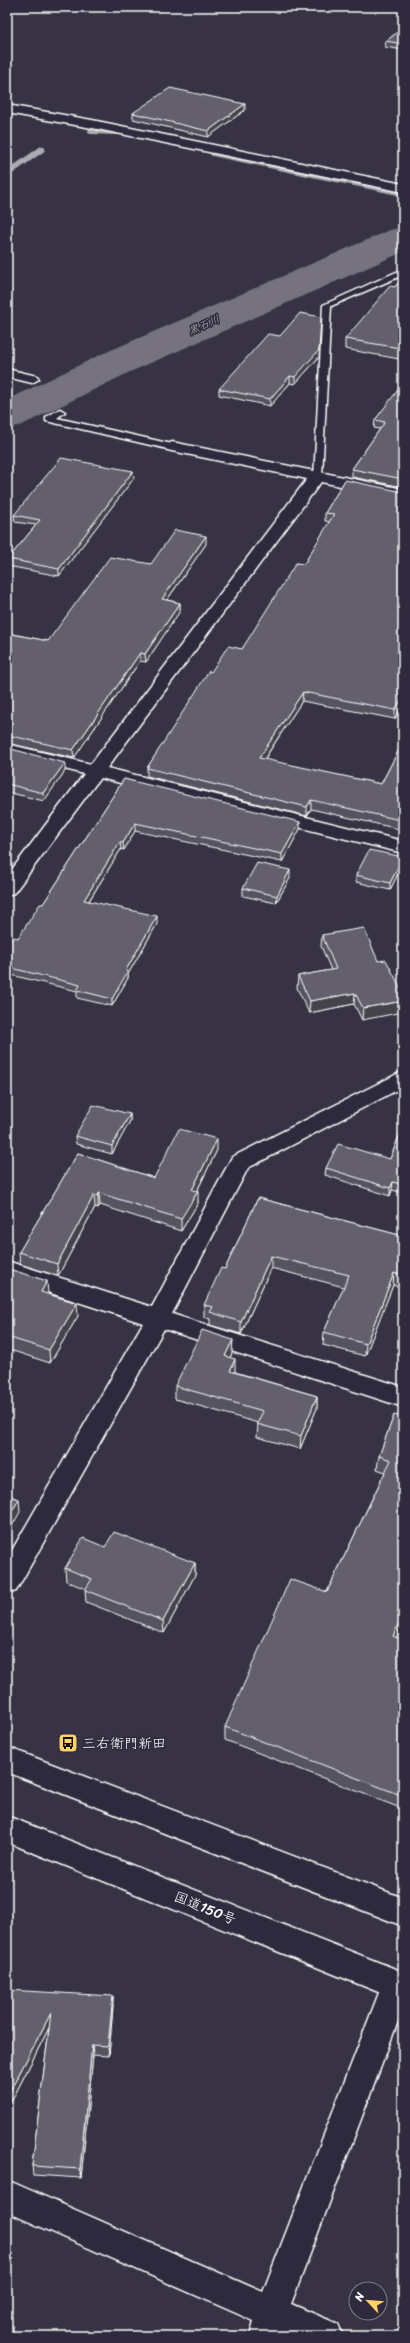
<svg xmlns="http://www.w3.org/2000/svg" width="410" height="2343" font-family="Sriracha,'Klee One',sans-serif">
<rect width="100%" height="100%" fill="#373345"/>
<filter id="ink" filterUnits="userSpaceOnUse"><feTurbulence type="fractalNoise" baseFrequency=".025" numOctaves="2"/><feDisplacementMap in="SourceGraphic" scale="8" xChannelSelector="R" yChannelSelector="G"/><feConvolveMatrix kernelMatrix="1 2 1 2 8 2 1 2 1" color-interpolation-filters="sRGB"/></filter>
<g filter="url(#ink)">
<g fill="none" stroke-linecap="round" stroke-linejoin="round">
<g stroke="#adabb2" stroke-width="6">
<polyline points="91,131 116,132"/>
<polyline points="213,153 403,193"/>
<polyline points="7,174 42,149"/>
</g>
<polygon fill="#76737f" fill-rule="evenodd" points="403,227 403,252 130,372 22,425 7,429 7,400 102,354 390,230"/>
<defs>
<g id="service">
<polygon points="403,269 403,275 331,306 322,476 320,478 314,478 323,305"/>
<polygon points="60,409 65,412 57,418 172,444 177,447 172,450 46,421 46,417"/>
</g>
<g id="minor">
<polygon points="7,105 92,120 403,184 403,192 92,128 7,113"/>
<polygon points="7,369 37,376 39,379 32,383 7,377"/>
<polygon points="172,442 403,489 403,499 321,482 107,768 403,841 403,853 100,778 14,893 7,895 7,876 84,774 7,754 7,744 91,764 307,479 167,450 164,447"/>
<polygon points="403,1071 403,1087 248,1168 172,1314 403,1387 403,1407 164,1329 16,1591 7,1594 7,1559 143,1323 7,1279 7,1261 152,1307 232,1157"/>
<polygon points="397,1970 403,1973 403,2008 291,2304 338,2324 343,2336 284,2334 284,2336 250,2336 254,2321 7,2212 7,2180 263,2292 382,1985 386,1975"/>
</g>
<g id="trunk">
<polygon points="7,1747 403,1898 403,1926 7,1772"/>
<polygon points="7,1816 403,1972 403,2002 7,1842"/>
</g>
</defs>
<use href="#service" stroke="#fff" stroke-width="3"/>
<use href="#minor" stroke="#fff" stroke-width="3"/>
<use href="#trunk" stroke="#fff" stroke-width="3"/>
<use href="#service" fill="#2f2a3d" fill-rule="evenodd"/>
<use href="#minor" fill="#2f2a3d" fill-rule="evenodd"/>
<use href="#trunk" fill="#2f2a3d" fill-rule="evenodd"/>
</g>
<g fill="#55525e" stroke="#fff">
<polygon points="403,28 403,50 385,47 386,41"/>
<polygon points="245,110 208,137 133,119 133,113"/>
<polygon points="403,277 403,354 399,359 345,349 345,339 395,287"/>
<polygon points="319,357 295,384 290,383 270,406 219,395 219,389"/>
<polygon points="403,386 403,487 352,477 352,469 380,429 374,428 375,420"/>
<polygon points="134,478 59,576 8,566 8,559 36,525 15,522 14,515"/>
<polygon points="345,480 403,704 395,719 302,701 264,760 381,784 403,742 403,821 399,829 311,809 307,816 147,776 147,768 211,672 242,649 304,564 330,522 325,521 325,513"/>
<polygon points="206,544 167,600 180,603 180,611 146,662 140,661 74,758 7,743 7,633 48,641 151,564"/>
<polygon points="7,748 65,771 44,801 7,792"/>
<polygon points="124,779 300,829 282,862 135,831 124,850 121,849 89,901 157,924 128,974 128,978 112,1006 77,998 77,991 7,974 7,946 18,938 43,904"/>
<polygon points="403,857 402,865 390,890 356,882 356,875"/>
<polygon points="290,878 276,903 243,896 243,888"/>
<polygon points="322,935 378,961 362,1020 354,1004 309,1013 297,988 298,976 331,970 321,946"/>
<polygon points="130,1114 130,1121 112,1154 76,1144 75,1136"/>
<polygon points="403,1126 403,1193 392,1190 390,1196 325,1175 326,1168 390,1159"/>
<polygon points="217,1150 197,1191 198,1203 181,1231 100,1205 98,1208 95,1207 58,1276 20,1264 19,1252 78,1153 154,1178"/>
<polygon points="258,1198 403,1236 403,1288 393,1285 365,1356 323,1345 324,1332 344,1287 271,1268 241,1334 210,1325 210,1319 204,1317 204,1305 225,1269"/>
<polygon points="7,1272 48,1294 78,1316 50,1363 7,1349"/>
<polygon points="232,1353 230,1358 235,1372 317,1396 317,1408 300,1449 257,1437 258,1423 175,1399 175,1386"/>
<polygon points="394,1415 403,1623 396,1637 403,1640 403,1809 225,1740 225,1727 327,1592 385,1472 377,1469 379,1456"/>
<polygon points="105,1547 195,1563 195,1575 164,1633 86,1602 85,1590 86,1589 66,1581 65,1568"/>
<polygon points="7,1990 113,2006 109,2056 93,2055 81,2178 33,2175 32,2166 49,2028 7,2110"/>
</g>
<g fill="#45424c" stroke="#fff">
<polygon points="245,104 245,110 208,137 208,131"/>
<polygon points="321,317 319,357 295,384 295,377"/>
<polygon points="403,344 403,354 399,359 400,348"/>
<polygon points="290,376 290,383 270,406 270,399"/>
<polygon points="133,471 134,478 59,576 59,569"/>
<polygon points="206,536 206,544 162,607 162,599"/>
<polygon points="180,603 180,611 146,662 145,654"/>
<polygon points="140,653 140,661 74,758 73,750"/>
<polygon points="303,692 302,701 259,767 259,758"/>
<polygon points="403,697 403,704 395,719 395,710"/>
<polygon points="65,763 65,771 44,801 43,793"/>
<polygon points="311,800 311,809 307,816 307,807"/>
<polygon points="403,813 403,821 399,829 400,820"/>
<polygon points="300,822 300,829 282,862 282,854"/>
<polygon points="135,823 135,831 124,850 123,843"/>
<polygon points="120,842 121,849 85,907 84,900"/>
<polygon points="403,857 402,865 390,890 390,883"/>
<polygon points="290,870 290,878 276,903 277,896"/>
<polygon points="157,916 157,924 128,974 128,978 112,1006 112,999 126,970"/>
<polygon points="355,993 354,1004 309,1013 310,1001"/>
<polygon points="403,1001 403,1012 362,1020 363,1008"/>
<polygon points="130,1114 130,1121 112,1154 112,1146"/>
<polygon points="217,1139 217,1150 192,1201 198,1191 198,1203 181,1231 181,1219 192,1190"/>
<polygon points="393,1182 392,1190 390,1196 390,1188"/>
<polygon points="99,1193 100,1205 98,1208 98,1196"/>
<polygon points="94,1195 95,1207 58,1276 57,1264"/>
<polygon points="271,1256 271,1268 241,1334 241,1322"/>
<polygon points="394,1273 393,1285 365,1356 366,1344"/>
<polygon points="47,1281 48,1294 42,1305 41,1292"/>
<polygon points="77,1303 78,1316 50,1363 49,1350"/>
<polygon points="233,1340 232,1353 225,1369 225,1356"/>
<polygon points="235,1359 235,1372 229,1384 230,1371"/>
<polygon points="317,1396 317,1408 300,1449 301,1436"/>
<polygon points="19,1499 20,1512 7,1535 7,1520"/>
<polygon points="195,1563 195,1575 164,1633 163,1621"/>
<polygon points="403,1613 403,1623 391,1649 393,1636"/>
<polygon points="113,1996 113,2006 109,2056 108,2046"/>
<polygon points="51,2013 52,2022 7,2110 7,2097"/>
<polygon points="92,2045 93,2055 81,2178 80,2169"/>
</g>
<g fill="#635f6d" stroke="#fff">
<polygon points="403,28 403,44 386,41"/>
<polygon points="170,88 245,104 208,131 133,113"/>
<polygon points="403,277 403,344 400,348 345,339 390,286 395,287"/>
<polygon points="300,313 321,317 319,350 295,377 290,376 270,399 219,389 268,334 280,336"/>
<polygon points="401,386 403,386 403,479 352,469 385,422 375,420"/>
<polygon points="61,458 133,471 59,569 8,559 40,520 14,515"/>
<polygon points="345,480 403,492 403,666 402,667 403,667 403,697 395,710 303,692 259,758 381,784 403,742 403,813 400,820 311,800 307,807 147,768 209,671 211,672 228,646 242,649 296,563 304,564 334,514 325,513"/>
<polygon points="175,530 206,536 162,599 180,603 145,654 140,653 73,750 7,735 7,633 48,641 110,557 151,564"/>
<polygon points="7,748 65,763 43,793 7,784"/>
<polygon points="124,779 300,822 282,854 135,823 123,843 120,842 84,900 157,916 126,970 128,971 112,999 77,990 80,985 7,967 7,946 13,937 18,938 40,904 43,904"/>
<polygon points="369,850 403,857 390,883 356,875"/>
<polygon points="257,863 290,870 277,896 243,888"/>
<polygon points="364,928 378,961 386,960 403,993 403,1001 363,1008 355,993 310,1001 298,976 336,969 322,935"/>
<polygon points="93,1105 130,1114 112,1146 75,1136"/>
<polygon points="403,1126 403,1185 393,1182 390,1188 326,1168 338,1144 390,1159"/>
<polygon points="179,1129 217,1139 192,1190 198,1191 181,1219 99,1193 98,1196 94,1195 57,1264 19,1252 78,1153 154,1178"/>
<polygon points="258,1198 403,1236 403,1275 394,1273 366,1344 324,1332 349,1275 271,1256 241,1322 210,1312 213,1307 204,1305 221,1268 225,1269"/>
<polygon points="9,1269 47,1281 41,1292 77,1303 49,1350 7,1337 7,1272"/>
<polygon points="202,1330 233,1340 225,1356 235,1359 230,1371 317,1396 301,1436 257,1424 263,1411 175,1386"/>
<polygon points="394,1415 403,1417 403,1613 393,1636 403,1640 403,1796 225,1727 290,1579 327,1592 391,1460 379,1456"/>
<polygon points="7,1495 19,1499 7,1520"/>
<polygon points="114,1532 195,1563 163,1621 85,1590 92,1579 65,1568 83,1538 105,1547"/>
<polygon points="7,1990 113,1996 108,2046 92,2045 80,2169 32,2166 51,2013 7,2097"/>
</g>
</g>
<defs>
<symbol id="bus-square" viewBox="-11 -11 22 22"><rect x="-9" y="-9" width="18" height="18" rx="4" fill="#ffd166" stroke="#2f2a3d"/><path d="M-5-6H5V4H4V6H2V4H-2V6H-4V4H-5ZM-3.5-4V0h7V-4ZM-3.5 1.2v1.5H-2V1.2ZM2 1.2v1.5H3.5V1.2Z" fill="#111"/></symbol>
</defs>
<g fill-rule="evenodd">
<use href="#bus-square" x="57" y="1732" width="22" height="22"/>
</g>
<g text-anchor="middle" dominant-baseline="central" stroke-width="3" stroke-linejoin="round" paint-order="stroke">
<g font-size="11" font-style="italic" fill="#b4b2b9" stroke="#2f2a3d">
<text transform="translate(204 325) rotate(-24)">黒石川</text>
</g>
<g font-size="14" fill="#fff" stroke="#2f2a3d" text-anchor="start">
<text x="82" y="1743">三右衛門新田</text>
</g>
<g font-size="14" fill="#fff" stroke="#2f2a3d">
<text transform="translate(205 1908) rotate(22)">国道150号</text>
</g>
</g>
<rect width="410" height="2343" fill="none" stroke="#2f2a3d" stroke-width="24"/>
<rect x="12" y="12" width="386" height="2319" fill="none" stroke="#fff" stroke-width="1.5" filter="url(#ink)"/>
<g transform="translate(368 2301) rotate(296)"><circle r="19" fill="#2f2a3d" stroke="#827f8b"/>
<path d="M0-3L7 15L0 10L-7 15Z" fill="#ffd166"/>
<text y="-6" font-size="11" font-weight="bold" text-anchor="middle" fill="#ffffff">N</text>
</g>
</svg>
